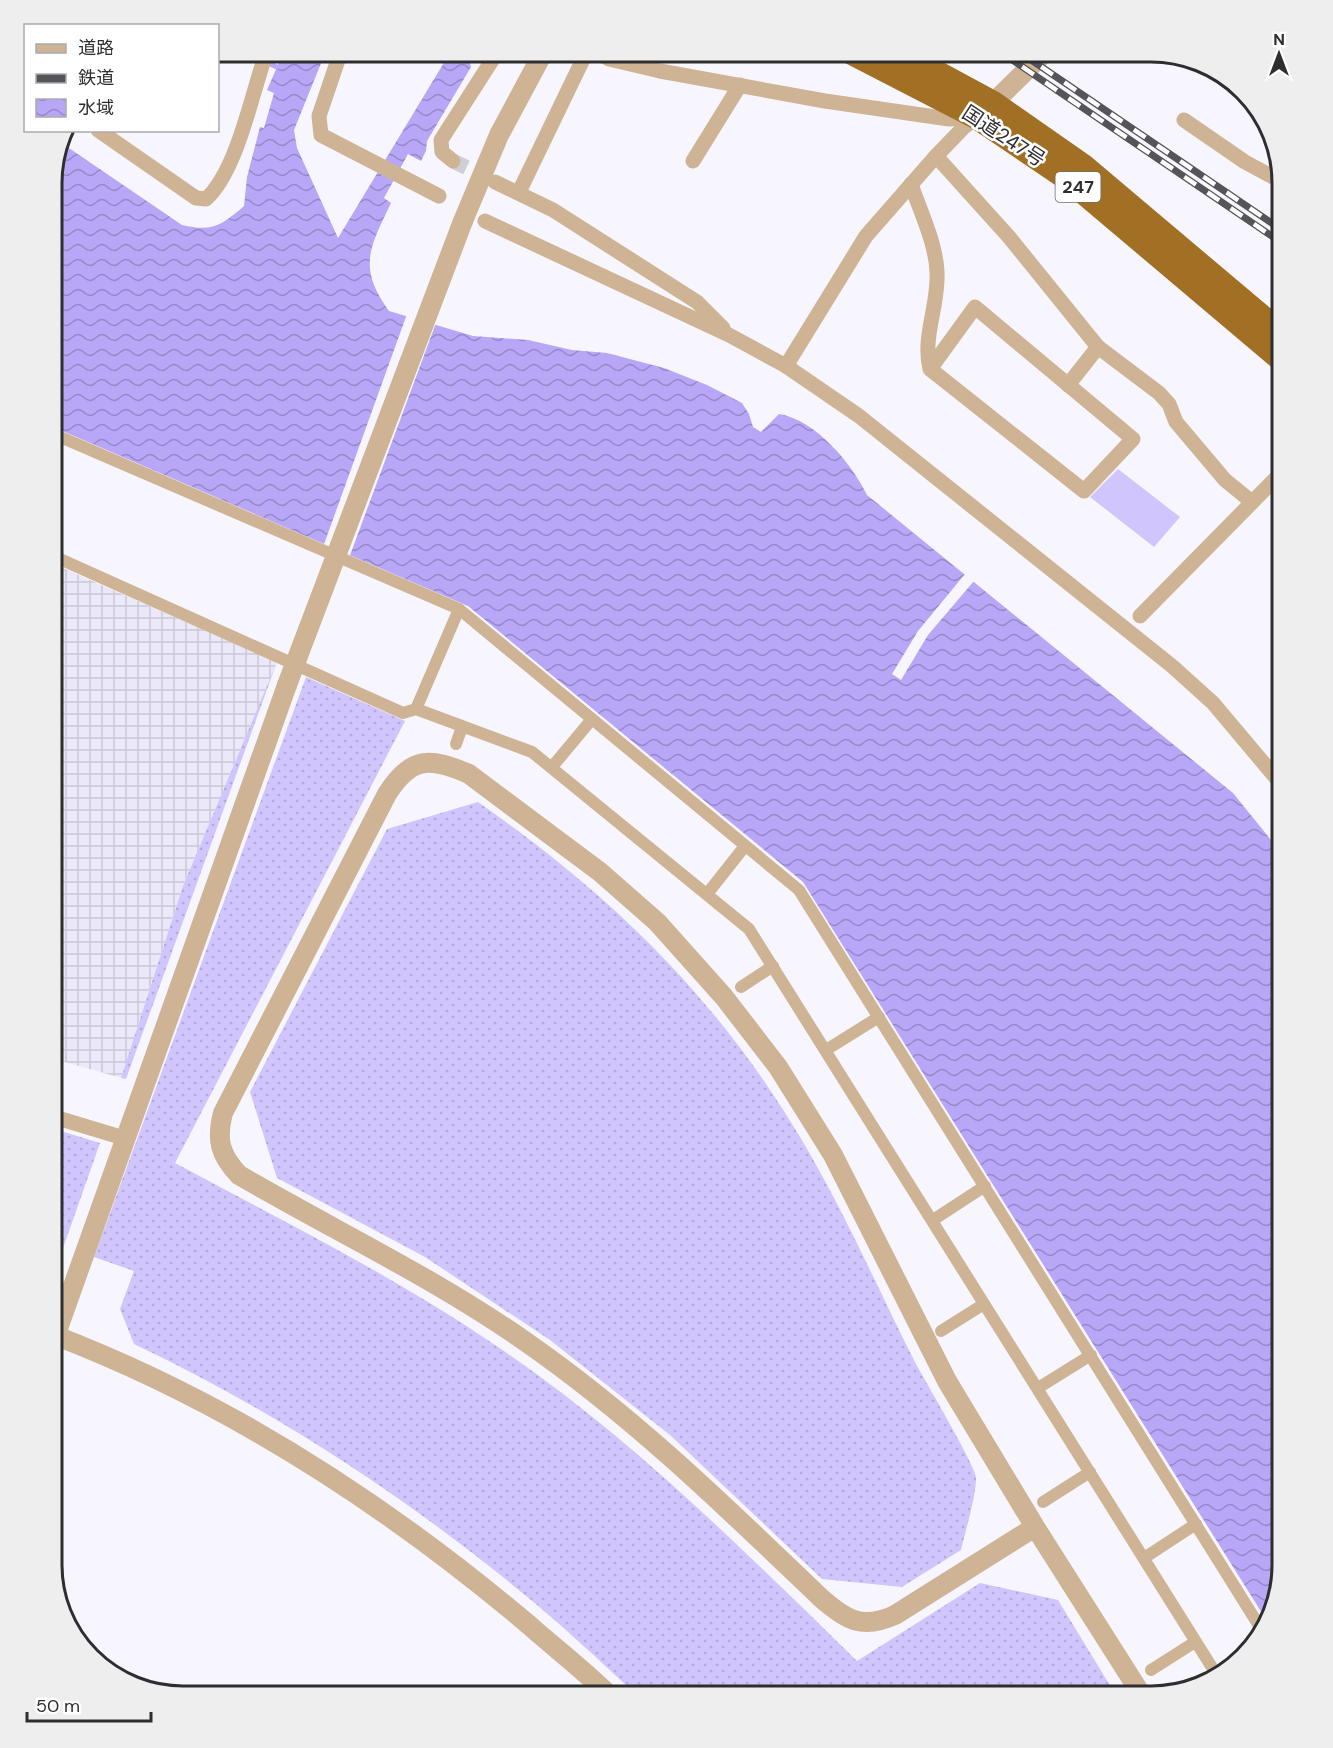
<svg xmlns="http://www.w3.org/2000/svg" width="1333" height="1748" font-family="'DM Sans','Noto Sans JP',sans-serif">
<defs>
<pattern id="industrial-grid" width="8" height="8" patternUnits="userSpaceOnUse" patternTransform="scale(1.5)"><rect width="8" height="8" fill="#ebe9f9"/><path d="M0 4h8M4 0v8" fill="none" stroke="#cac8d6"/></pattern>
<pattern id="grass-dots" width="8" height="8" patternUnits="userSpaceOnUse" patternTransform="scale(1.5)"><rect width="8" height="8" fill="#d0c5fc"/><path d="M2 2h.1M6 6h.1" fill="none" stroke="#b3aad8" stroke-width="1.8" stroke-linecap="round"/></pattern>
<pattern id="water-waves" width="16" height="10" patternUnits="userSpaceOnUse" patternTransform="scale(1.5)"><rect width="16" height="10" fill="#b8a6f7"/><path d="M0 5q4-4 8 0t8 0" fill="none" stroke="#9688c9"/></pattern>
</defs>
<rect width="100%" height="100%" fill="#f7f6fe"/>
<polygon fill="url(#industrial-grid)" points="51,563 277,662 183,886 121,1078 51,1058"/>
<g fill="url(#grass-dots)">
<polygon points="277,662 126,1079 121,1078 183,886"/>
<path d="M306,677l99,44 -230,442c108,58 219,113 320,182 134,90 247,204 362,316l123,-78 78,17 59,97h-478c-39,-36 -78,-73 -119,-106 -118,-97 -249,-182 -386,-247l-14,-35 14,-38 -40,-14z"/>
<path d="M478,802c135,94 241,198 325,340 42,71 75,147 112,220 9,17 61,105 61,115 0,21 -10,51 -15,73l-59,37 -80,-8 -152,-144 -120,-95 -125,-83 -148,-79 -27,-86 137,-263z"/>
<polygon points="51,1128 100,1143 62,1251 51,1257"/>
</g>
<polygon fill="#d0c5fc" points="1118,469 1180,517 1154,547 1090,497"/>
<path fill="url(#water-waves)" d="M284,51h42l-32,79 3,18 41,90 113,-187 16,2 4,14 -44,74 -1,10 -5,10 -13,-7 -24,44 7,5c-21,44 -34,64 -2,108l84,25 55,4 44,10 35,3 57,15 43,17 35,18 7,11 4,13 8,5 18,-18c37,6 73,50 88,81l366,298 38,47 11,8v718l-15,55 -464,-739 -335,-276 -417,-180v-252l9,-32 122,83c30,7 39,1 62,-19l3,-29 13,-50 4,1 10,-35 -7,-3z"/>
<g fill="#f7f6fe">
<polygon points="407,314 436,323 349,558 323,547"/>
<polygon points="965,574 974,581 928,635 901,680 892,674 918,631"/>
</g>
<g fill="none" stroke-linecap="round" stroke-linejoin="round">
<polyline stroke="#b8a6f7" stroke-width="5" points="241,51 277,67"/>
<polyline stroke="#cfced5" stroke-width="15" stroke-dasharray="15 8" stroke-linecap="butt" points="453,161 490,179"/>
<g stroke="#ceb495" stroke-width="12">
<polyline points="51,433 459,609 799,890 1263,1632"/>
<polyline points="51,555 403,713 416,709 532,752 749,929 1218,1677"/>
<polyline points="416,709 459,609"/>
<polyline points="456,744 462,727"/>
<polyline points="552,767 592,719"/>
<polyline points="707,894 745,846"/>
<polyline points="741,987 773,966"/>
<polyline points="826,1050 879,1017"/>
<polyline points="933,1220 985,1186"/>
<polyline points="941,1331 984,1304"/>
<polyline points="1038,1388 1091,1355"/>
<polyline points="1043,1502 1090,1472"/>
<polyline points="1144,1558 1196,1524"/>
<polyline points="1151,1670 1195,1642"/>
</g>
<g stroke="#ceb495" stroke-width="15">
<polyline points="341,51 319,116 321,135 439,196"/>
<polyline points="595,51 609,59 660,71 825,101 949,119 972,117"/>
<polyline points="1184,120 1245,162 1282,182"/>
<path d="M98,130l98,68 10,1c32,-29 46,-108 61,-148"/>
<polyline points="936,156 1009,237 1098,347 1159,393 1169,404 1176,422 1225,480 1252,502"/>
<polyline points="453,161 442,152 441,140 498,51"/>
<polyline points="693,161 740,85"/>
<polyline points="495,182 553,210 697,302 723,328"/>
<path d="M911,184c9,27 25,59 26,88 2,33 -15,64 -7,97l154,122 49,-52 -158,-132 -45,62"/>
<polyline points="519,192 587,51"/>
<polyline points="485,221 729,335 786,366 859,416 1172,666 1213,703 1282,785"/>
<polyline points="786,366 866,236 936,156 964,127 978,117"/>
<polyline points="1068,385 1098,347"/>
<polyline points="1140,616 1282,472"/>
<polyline points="51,1116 127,1139"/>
</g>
<g stroke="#ceb495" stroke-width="20">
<polyline points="983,113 1046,51"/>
<polyline points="463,221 499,135 544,51"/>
<path d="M51,1334c174,66 336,171 478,291 27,24 56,46 82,72"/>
<polyline points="51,1348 287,685"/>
<path d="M1035,1527l-140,88c-33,15 -49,5 -74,-17 -94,-90 -187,-181 -295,-256 -91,-64 -191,-111 -287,-167 -19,-20 -23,-35 -16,-62l164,-319c24,-38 43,-37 82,-20l131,98 57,50 67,75 54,70 55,88 114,226 88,146 108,170"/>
</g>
<g stroke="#a27024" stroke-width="26">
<polyline points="850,51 978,117 1068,178 1282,359"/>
<polyline points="895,51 993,104 1083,167 1282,335"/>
</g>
<defs>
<g id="rail">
<polyline points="999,51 1282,243"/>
<polyline points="1018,51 1282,230"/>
</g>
</defs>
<use href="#rail" stroke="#555458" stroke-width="7"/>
<use href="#rail" stroke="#fff" stroke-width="4.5" stroke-dasharray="14" stroke-linecap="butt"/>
<polyline stroke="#ceb495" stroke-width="20" points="287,685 463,221"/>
</g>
<g text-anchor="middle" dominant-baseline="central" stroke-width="5" stroke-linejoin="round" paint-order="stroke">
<rect fill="#fff" stroke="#6d6d6f" stroke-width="1.5" x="1055.5" y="172" width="45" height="30" rx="4.5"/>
<g font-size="18" font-weight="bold" fill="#2e2e31">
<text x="1078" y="187">247</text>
</g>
<g font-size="20" fill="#2e2e31" stroke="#fff">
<text transform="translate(1004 136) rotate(33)">国道247号</text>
</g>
</g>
<path d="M0 0H1333V1748H0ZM183 62H1151A121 121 0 0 1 1272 183V1565A121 121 0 0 1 1151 1686H183A121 121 0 0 1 62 1565V183A121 121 0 0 1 183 62Z" fill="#eeeeef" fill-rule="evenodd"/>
<path fill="none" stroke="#2e2e31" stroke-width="3" d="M183 62H1151A121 121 0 0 1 1272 183V1565A121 121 0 0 1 1151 1686H183A121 121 0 0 1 62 1565V183A121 121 0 0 1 183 62Z"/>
<rect x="24" y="24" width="195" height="108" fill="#ffffff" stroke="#ababad" stroke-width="1.5"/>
<rect x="36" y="44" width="30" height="9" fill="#ceb495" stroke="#ababad" stroke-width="1.5"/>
<text x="78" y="54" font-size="18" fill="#2e2e31">道路</text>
<rect x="36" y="74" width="30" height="9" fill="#555458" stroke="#ababad" stroke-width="1.5"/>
<text x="78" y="84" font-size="18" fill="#2e2e31">鉄道</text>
<rect x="36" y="99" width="30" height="18" fill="url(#water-waves)" stroke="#ababad" stroke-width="1.5"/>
<text x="78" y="114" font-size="18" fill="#2e2e31">水域</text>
<g transform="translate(1279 54)" stroke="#ffffff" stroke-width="4.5" paint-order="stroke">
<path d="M0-4.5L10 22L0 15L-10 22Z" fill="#2e2e31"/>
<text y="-9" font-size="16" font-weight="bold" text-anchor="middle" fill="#2e2e31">N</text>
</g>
<path d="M27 1712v9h124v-9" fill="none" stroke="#2e2e31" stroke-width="3"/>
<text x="36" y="1712" font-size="18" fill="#2e2e31" stroke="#ffffff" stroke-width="4.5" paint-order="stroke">50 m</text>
</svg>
